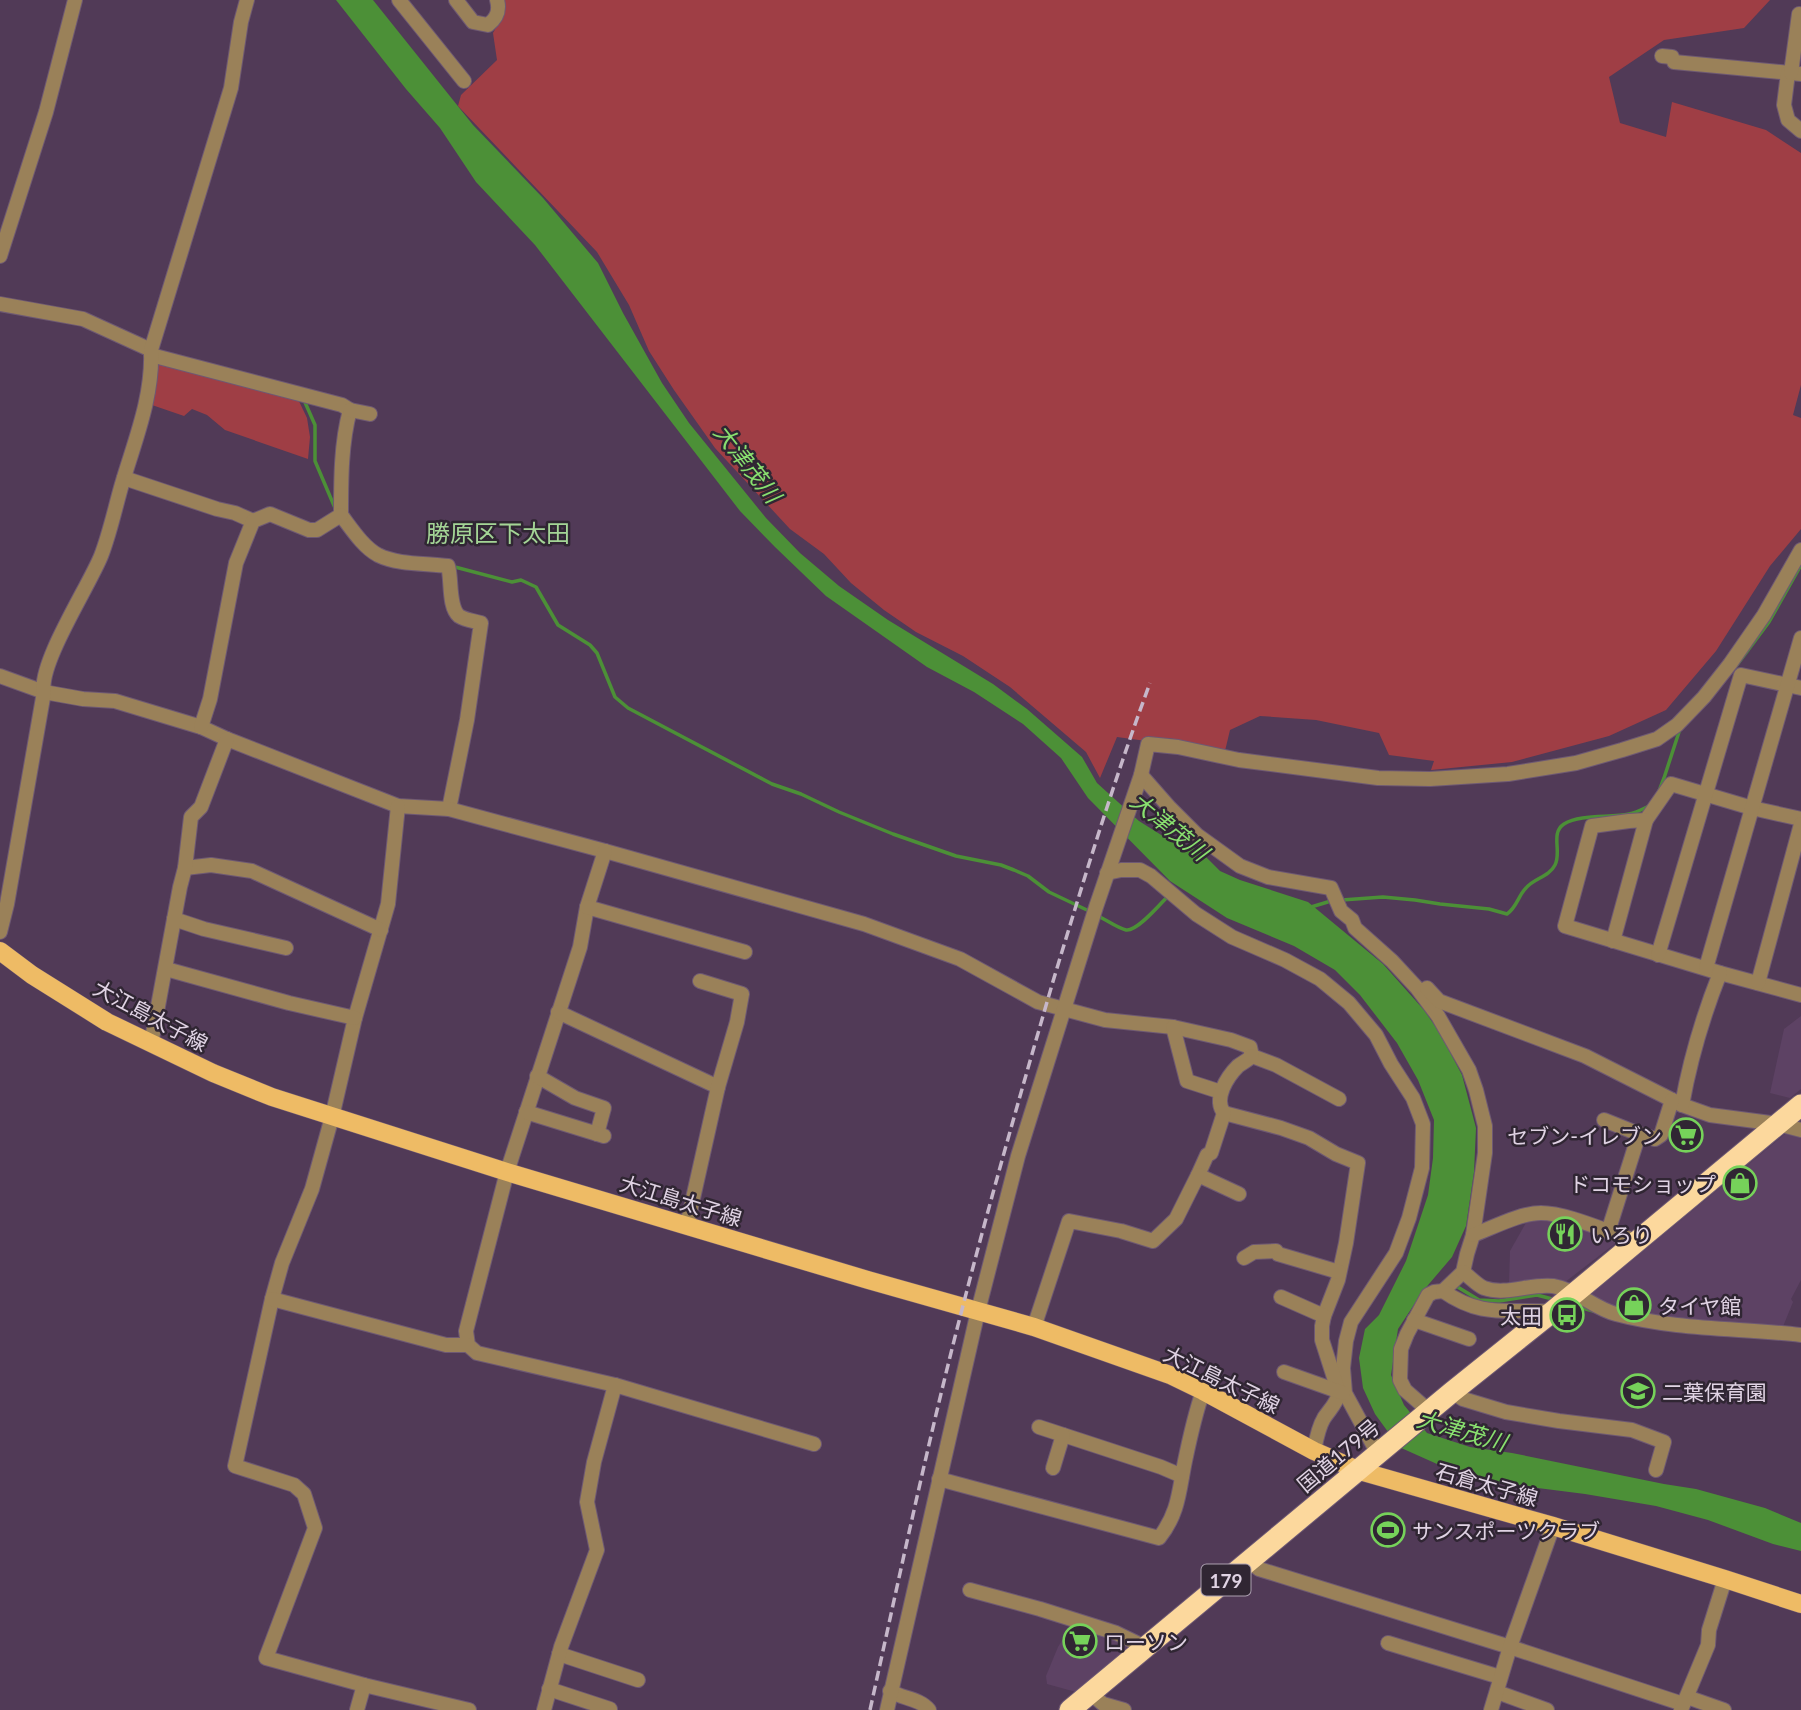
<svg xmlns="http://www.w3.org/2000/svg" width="1801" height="1710" font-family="Lato,'Noto Sans JP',sans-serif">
<rect width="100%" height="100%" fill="#513a57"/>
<g fill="#5d4264">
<polygon points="1801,1016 1801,1089 1790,1098 1770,1093 1784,1029"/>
<polygon points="1785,1134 1801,1138 1801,1280 1791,1299 1793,1302 1782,1329 1627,1315 1588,1297"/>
<polygon points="1540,1216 1607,1234 1617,1242 1556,1289 1509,1284 1510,1251 1527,1221"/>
<polygon points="1073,1623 1118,1638 1127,1648 1076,1692 1047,1684 1046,1676 1058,1647"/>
</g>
<g fill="#9f3e45">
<polygon points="501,0 1770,0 1744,28 1664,40 1609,77 1620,123 1666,137 1672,102 1766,130 1801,153 1801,385 1793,415 1801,418 1801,529 1770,566 1716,651 1666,710 1609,736 1512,762 1431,770 1434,761 1389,755 1379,733 1316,720 1260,716 1230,730 1225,751 1169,738 1161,743 1117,737 1100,778 1086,752 1010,687 963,656 916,632 884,610 851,583 824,554 790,529 715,448 674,390 649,351 629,305 597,252 458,106 461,95 497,60 493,33 504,13"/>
<polygon points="157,360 297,397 307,418 310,437 308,459 225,430 207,415 192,409 184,416 149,404"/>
</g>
<polygon fill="#4c9037" points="336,0 373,0 473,125 543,198 598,263 623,313 662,383 689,423 766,518 800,553 839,586 888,620 993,684 1027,709 1082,757 1097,783 1139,821 1166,838 1199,850 1220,871 1240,880 1308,902 1383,964 1424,1010 1440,1033 1462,1075 1476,1128 1474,1172 1466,1226 1452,1257 1423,1291 1398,1329 1391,1375 1404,1405 1427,1433 1470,1447 1512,1453 1664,1484 1696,1489 1765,1508 1801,1523 1801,1551 1773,1544 1708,1520 1656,1506 1585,1494 1490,1482 1446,1468 1399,1447 1375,1414 1363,1388 1359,1358 1365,1329 1379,1315 1406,1261 1428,1195 1433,1158 1434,1120 1418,1080 1397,1043 1360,995 1335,970 1294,946 1227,918 1170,881 1088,798 1061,758 1023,724 974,692 927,667 826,596 775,547 740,511 535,245 476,182 440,128 406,89"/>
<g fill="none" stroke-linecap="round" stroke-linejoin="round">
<g stroke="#4c9037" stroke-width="3.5">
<polyline points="304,400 315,425 315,461 335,508"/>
<polyline points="452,567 455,567 512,582 521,580 536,587 558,625 590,645 597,653 615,697 628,708 772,784 801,794 839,812 893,834 956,856 1001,865 1014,870 1028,876 1049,892 1089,911"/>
<polyline points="1734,669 1769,622 1801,565"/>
<polyline points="1659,791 1664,778 1680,729"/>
<path d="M1342,900l41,-3 32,3 25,4 49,5 18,5c10,-7 11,-18 19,-26 8,-10 23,-11 29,-23 7,-13 -5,-32 9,-41 16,-10 46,-6 65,-10 7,-1 14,-5 20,-8"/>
<polyline points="1311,907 1331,901"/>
<path d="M1096,915c9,4 21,13 30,15 11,2 35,-27 43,-35"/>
<polyline points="1456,1286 1479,1300 1499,1301 1537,1295 1556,1300"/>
<polyline points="1575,1306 1593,1311"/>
</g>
<defs>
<g id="minor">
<polyline points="399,0 464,81"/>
<path d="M456,0l17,22 15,3c9,-7 12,-14 9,-25"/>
<polyline points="1662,56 1672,57 1674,62 1801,74"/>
<polyline points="1788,73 1784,105 1788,120 1801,131"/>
<polyline points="1791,73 1799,14"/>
<polyline points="0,256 46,112 75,0"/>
<polyline points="0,304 83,319 151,350"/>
<path d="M151,355l191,50 8,5c-9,33 -9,70 -9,105 10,13 22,32 37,40 20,10 48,8 70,11 4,13 0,41 11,50 6,4 15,5 22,7l-14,97 -18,89"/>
<polyline points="350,410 370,414"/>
<polyline points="124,478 217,509 235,513 253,521"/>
<polyline points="0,676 44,692 83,699 115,701 201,727 227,739 398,806 449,809 605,851 864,924 960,959 1038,1002 1105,1020 1173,1027 1231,1040 1250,1047 1252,1056 1276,1065 1339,1099"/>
<polyline points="201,727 210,699 236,563 253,521 270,514 309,530 317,530 341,515"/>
<polyline points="1141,775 1170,808 1197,835 1240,866 1268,877 1331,888 1341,911 1352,920 1355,928 1392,961 1417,988 1438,1016 1469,1070 1476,1090 1485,1126 1485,1153 1473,1235 1467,1254 1463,1272 1443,1291 1434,1292 1428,1295 1407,1334 1401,1349 1400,1380 1405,1390 1429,1411"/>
<polyline points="398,806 388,904 355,1018 332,1117 312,1189 282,1263 272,1299 235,1466 294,1485 304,1494 315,1528 266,1658 364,1685 469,1710"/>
<polyline points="1801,819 1752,808 1671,784 1646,820 1629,821 1592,826 1565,926 1720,973 1801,995"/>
<polyline points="605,851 587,907 580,947 507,1172 466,1331 468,1345 477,1353 615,1385 814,1444"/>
<polyline points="185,868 211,865 252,871 381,930"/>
<polyline points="1107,873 1121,870 1140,870 1151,876 1196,914 1232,937 1285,960 1320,979 1349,1003 1376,1035 1391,1064 1413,1098 1423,1124 1422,1168 1409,1218 1396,1253 1351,1322 1346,1341 1343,1368 1345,1393 1378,1454"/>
<polyline points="587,907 745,952"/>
<polyline points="174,919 204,929 286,948"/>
<path d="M0,932l7,-28 37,-212c-6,-28 45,-106 57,-136 9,-23 14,-48 21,-72 13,-44 31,-87 29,-134l80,-262 10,-66 6,-22"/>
<polyline points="1613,941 1646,820"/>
<polyline points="1658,955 1741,675 1801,688"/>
<polyline points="1706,968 1801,638"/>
<polyline points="166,969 289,1003 355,1018"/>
<polyline points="1758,983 1801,824"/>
<polyline points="1427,988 1439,1001 1585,1056 1682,1105 1710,1115 1778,1124 1801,1130"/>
<polyline points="558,1012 718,1087"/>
<polyline points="1173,1027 1187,1081 1221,1092"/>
<polyline points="151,1044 180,887 185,868 191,817 201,807 227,739"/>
<polyline points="537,1076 575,1098 604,1108 597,1134"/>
<path d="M1682,1105c8,-45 21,-89 38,-132"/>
<polyline points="526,1112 604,1136"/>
<path d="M1224,1113l57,15 28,10 27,16 22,9 -12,80 -8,37 -14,36 -2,10v14l17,53c-2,10 -9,16 -15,25 -6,10 -8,22 -10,33"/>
<polyline points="1604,1120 1639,1134"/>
<path d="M1198,1175l9,-20 4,-2 13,-40c-11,-14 3,-36 14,-47 4,-3 10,-6 14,-10"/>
<polyline points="687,1225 718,1087 737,1022 742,994 700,981"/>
<polyline points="1608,1232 1639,1134 1655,1139 1661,1135 1672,1100"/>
<path d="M1473,1235c19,-7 47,-22 68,-22 26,0 69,20 95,28"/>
<polyline points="1244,1258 1254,1252 1276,1251 1278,1254 1339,1272"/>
<path d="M1463,1272c7,5 14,13 21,16 22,8 47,-5 69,-2 25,4 40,22 63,28 60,16 124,14 185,21"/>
<path d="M1443,1291c40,28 65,17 109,21"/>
<polyline points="1281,1297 1324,1316"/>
<polyline points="272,1299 446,1345 468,1345"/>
<polyline points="1414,1320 1469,1339"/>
<polyline points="1034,1327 1069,1221 1121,1231 1153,1241 1176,1219 1198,1175 1239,1194"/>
<polyline points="1284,1372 1343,1393"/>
<polyline points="1452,1392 1463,1399 1506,1412 1559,1421 1632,1430 1664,1442 1656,1470"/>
<polyline points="1039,1427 1161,1467 1182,1476"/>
<polyline points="1053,1468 1063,1435"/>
<path d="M939,1479l220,59c20,-25 20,-48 26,-77 5,-24 10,-47 18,-70"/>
<polyline points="1249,1561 1259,1569 1510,1647 1683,1704"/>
<polyline points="970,1590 1040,1609 1116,1633 1145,1647"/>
<polyline points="1388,1643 1500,1677"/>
<polyline points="559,1654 638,1680"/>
<polyline points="549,1689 610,1709"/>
<path d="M890,1691c13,8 29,7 39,19"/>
<polyline points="1497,1692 1547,1710"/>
<polyline points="1090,1693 1103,1704 1124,1710"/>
<polyline points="1687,1697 1724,1710"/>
<polyline points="357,1710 364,1685"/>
<polyline points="544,1710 561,1647 597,1550 587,1502 594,1462 615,1385"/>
<polyline points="887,1710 978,1311 1018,1156 1096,907 1141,775 1148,744 1178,747 1239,760 1378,778 1430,779 1508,774 1576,763 1622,750 1657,739 1677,725 1704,697 1730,664 1764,615 1801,550"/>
<polyline points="1491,1710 1510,1647 1553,1526"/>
<polyline points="1681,1710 1708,1645 1709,1630 1725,1579"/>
</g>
<polyline id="major" points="0,951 32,975 107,1022 213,1073 272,1097 507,1172 868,1280 1034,1327 1170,1375 1203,1391 1314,1451 1360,1471 1553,1526 1725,1579 1801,1604"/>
<polyline id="highway" points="1070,1710 1452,1392 1552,1312 1801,1105"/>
</defs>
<use href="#minor" stroke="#6e5973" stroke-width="16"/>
<use href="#major" stroke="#6e5973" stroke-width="19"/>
<use href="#highway" stroke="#6e5973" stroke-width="23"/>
<use href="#minor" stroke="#9a8159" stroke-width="14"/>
<use href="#major" stroke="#eebb65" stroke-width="18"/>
<use href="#highway" stroke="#fcd89d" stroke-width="21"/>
<path stroke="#c6b7ca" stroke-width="3.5" stroke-dasharray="10 5" stroke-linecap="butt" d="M870,1710c28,-127 55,-255 87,-381 30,-118 63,-234 97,-351 30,-99 60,-198 96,-295"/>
</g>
<defs>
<symbol id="supermarket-ring" viewBox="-11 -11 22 22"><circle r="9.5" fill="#302633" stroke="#76d25a" stroke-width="1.5"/><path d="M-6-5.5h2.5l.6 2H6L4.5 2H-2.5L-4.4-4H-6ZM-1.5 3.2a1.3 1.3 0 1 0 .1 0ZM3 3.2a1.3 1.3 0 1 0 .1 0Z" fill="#76d25a"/></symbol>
<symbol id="shop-ring" viewBox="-11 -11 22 22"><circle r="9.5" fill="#302633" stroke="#76d25a" stroke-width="1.5"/><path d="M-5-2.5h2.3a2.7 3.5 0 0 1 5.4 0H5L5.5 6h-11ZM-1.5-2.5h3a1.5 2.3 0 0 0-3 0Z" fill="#76d25a"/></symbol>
<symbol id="restaurant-ring" viewBox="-11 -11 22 22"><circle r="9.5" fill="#302633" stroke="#76d25a" stroke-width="1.5"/><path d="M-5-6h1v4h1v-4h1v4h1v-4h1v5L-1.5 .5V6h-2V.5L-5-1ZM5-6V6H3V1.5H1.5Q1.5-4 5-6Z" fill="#76d25a"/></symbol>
<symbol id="bus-ring" viewBox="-11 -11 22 22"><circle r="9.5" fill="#302633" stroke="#76d25a" stroke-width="1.5"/><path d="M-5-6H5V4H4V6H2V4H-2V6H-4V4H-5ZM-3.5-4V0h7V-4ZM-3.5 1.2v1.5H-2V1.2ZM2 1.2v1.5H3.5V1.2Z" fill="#76d25a"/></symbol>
<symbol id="school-ring" viewBox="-11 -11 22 22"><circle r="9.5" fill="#302633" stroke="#76d25a" stroke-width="1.5"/><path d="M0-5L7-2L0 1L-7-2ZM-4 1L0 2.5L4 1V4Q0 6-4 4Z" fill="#76d25a"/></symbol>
<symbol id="stadium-ring" viewBox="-11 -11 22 22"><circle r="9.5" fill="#302633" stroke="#76d25a" stroke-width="1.5"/><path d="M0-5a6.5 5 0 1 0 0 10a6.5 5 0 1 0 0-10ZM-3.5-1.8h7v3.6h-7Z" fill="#76d25a"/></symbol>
</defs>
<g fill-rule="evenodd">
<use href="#supermarket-ring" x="1667" y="1116" width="38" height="38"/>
<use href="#shop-ring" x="1721" y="1164" width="38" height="38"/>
<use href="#restaurant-ring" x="1546" y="1215" width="38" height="38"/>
<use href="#shop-ring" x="1615" y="1286" width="38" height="38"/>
<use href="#bus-ring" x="1548" y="1296" width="38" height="38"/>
<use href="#school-ring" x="1619" y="1372" width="38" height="38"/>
<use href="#stadium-ring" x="1369" y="1511" width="38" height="38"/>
<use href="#supermarket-ring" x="1061" y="1622" width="38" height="38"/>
</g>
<g text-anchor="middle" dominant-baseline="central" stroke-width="5" stroke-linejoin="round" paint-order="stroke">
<rect fill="#302633" stroke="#ab9faf" stroke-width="2" x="1201.5" y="1564.5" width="49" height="31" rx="5"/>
<g font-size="19" font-weight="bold" fill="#e0d3e4">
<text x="1226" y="1580">179</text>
</g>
<g font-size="21" fill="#e0d3e4" stroke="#302633">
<text transform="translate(151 1015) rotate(28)">大江島太子線</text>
<text transform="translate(681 1200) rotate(17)">大江島太子線</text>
<text transform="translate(1222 1379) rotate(26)">大江島太子線</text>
<text transform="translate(1338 1455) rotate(-40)">国道179号</text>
<text transform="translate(1487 1484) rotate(16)">石倉太子線</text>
</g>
<g font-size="21" fill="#e0d3e4" stroke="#302633" text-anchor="start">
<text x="1662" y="1135" text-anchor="end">セブン-イレブン</text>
<text x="1716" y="1183" text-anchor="end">ドコモショップ</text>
<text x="1590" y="1234">いろり</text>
<text x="1658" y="1305">タイヤ館</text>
<text x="1542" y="1315" text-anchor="end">太田</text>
<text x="1662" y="1391">二葉保育園</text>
<text x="1412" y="1530">サンスポーツクラブ</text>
<text x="1104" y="1641">ローソン</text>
</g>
<g font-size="23" font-style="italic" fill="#89e06f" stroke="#302633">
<text transform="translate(748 463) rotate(52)">大津茂川</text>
<text transform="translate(1170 826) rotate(39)">大津茂川</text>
<text transform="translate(1462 1430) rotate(16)">大津茂川</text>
</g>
<g font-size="24" fill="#a4d596" stroke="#302633">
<text x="498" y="532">勝原区下太田</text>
</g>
</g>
</svg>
